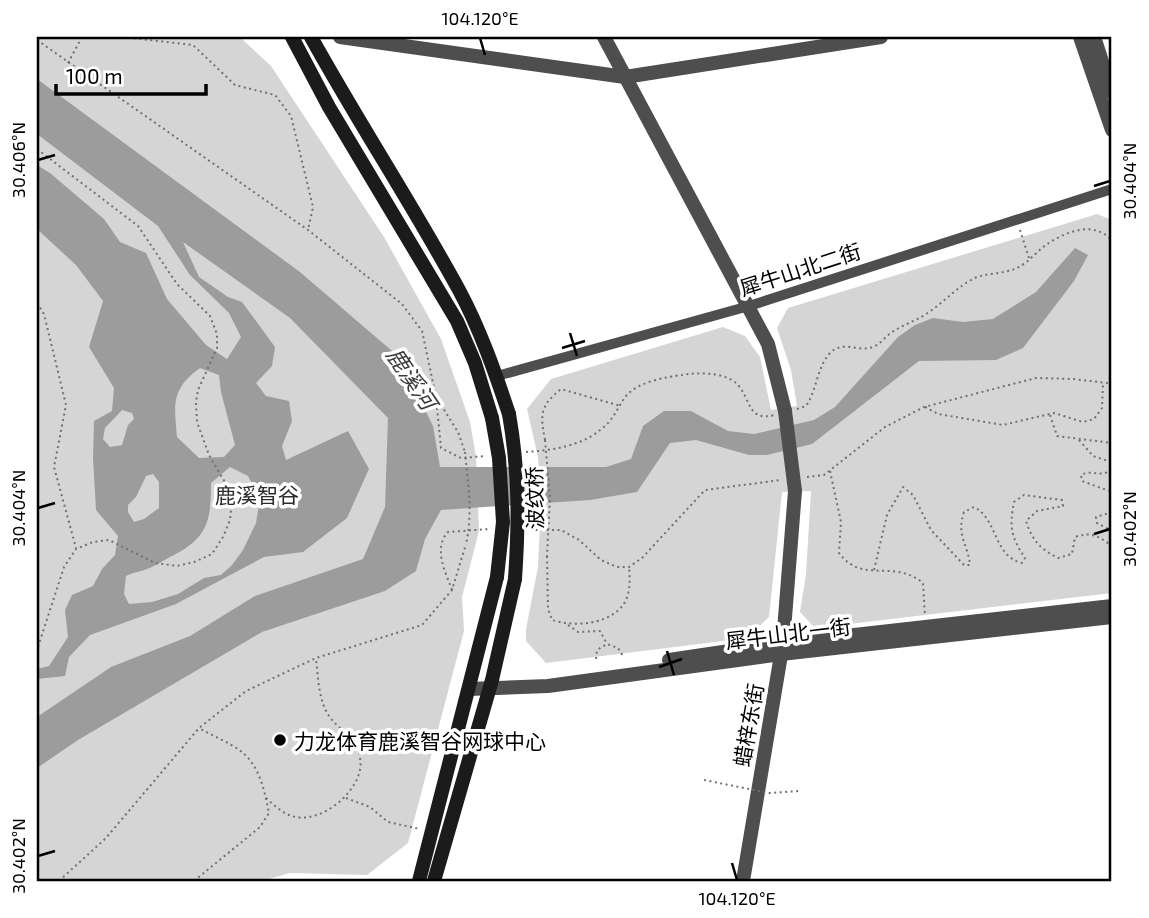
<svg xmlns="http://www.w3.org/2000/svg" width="1149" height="918" font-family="'Exo 2','Noto Sans SC',sans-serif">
<rect width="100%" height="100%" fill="#fff"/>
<g fill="#d5d5d5">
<polygon points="37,37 241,38 271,66 384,237 441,339 470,422 476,457 479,531 462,597 464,631 408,843 367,875 290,873 262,881 37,881"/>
<polygon points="1097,214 1112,220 1112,593 815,628 800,612 806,574 811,491 782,492 769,617 747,638 546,663 526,641 526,629 538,567 541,502 538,457 527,409 551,379 723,327 745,336 760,357 771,410 797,406 791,370 777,328 788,308"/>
</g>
<path fill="#9c9c9c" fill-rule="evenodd" d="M37,79l263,193 99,85 34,69 7,41h166l25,-8 12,-33 21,-15h27l37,20 26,3 60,-14 21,-13 63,-70 17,-12 18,-7 30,4 30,-3 43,-27 39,-44 13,7 -14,26 -51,67 -27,12 -77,1 -107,83 -45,11h-18l-53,-15 -26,3 -33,49 -47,8 -149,10 -16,29 -9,32 -31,20 -123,41 -184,108 -41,28v-51l74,-50 79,-31 65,-40 108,-37 22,-52 3,-89 -98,-100 -107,-76 16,35 29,20 14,5 33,45 -3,19 -16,17 10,13 23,5 3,20 -10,25 4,14 62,-29 21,38 -22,49 -44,34 -39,5 -88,47 -86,31 -21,22 -4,19 -28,3v-10l12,-3 19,-29 -3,-27 7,-15 21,-9 9,-17 13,-14 3,-19 -22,-26 -3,-52 1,-37 18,-10 2,-23 -25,-41 14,-46 -27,-36 -39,-36v-64l13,8 54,46 16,23 26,11 21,46 39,46 21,14 14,-22 -12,-24 -39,-38 -32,-49 -121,-92zM200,368l19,7 2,17 14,53 -11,12 -25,1 -22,-21c-3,-33 -6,-48 23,-69zM122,410l10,3 2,6 -6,6 -6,20 -12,2 -7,-8 2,-11zM230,467l18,9 12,23 -4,24 -13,27 -11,15 -11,10 -17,3 -26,16 -26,8 -23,2 -5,-10 2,-18c7,-4 14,-4 21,-7 9,-3 17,-9 25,-13 36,-18 39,-35 39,-73zM153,474l6,8v26l-15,11 -10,3 -6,-10v-7l8,-8 10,-21z"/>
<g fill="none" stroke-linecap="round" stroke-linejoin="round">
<g stroke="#707070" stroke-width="2" stroke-dasharray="2 3.5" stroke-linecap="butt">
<polyline points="123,37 193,45 235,85 275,95 291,116 313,207 308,230"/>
<polyline points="37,40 308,230 402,304 422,331 436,397 458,432 465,452"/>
<polyline points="68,63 82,37"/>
<polyline points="37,149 138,226 177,284 210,316 217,334 217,348 198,390 196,402 197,422 209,455 226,484 232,500 230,520 223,537 212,554 194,562 177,566 155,563 109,540 93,542 76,549 64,567 37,650"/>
<polyline points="1020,230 1029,258"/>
<polyline points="37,303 44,314 66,405 54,467 76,548"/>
<polyline points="436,397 441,448 461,458 486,456"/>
<polyline points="925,407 938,414 1003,425 1054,413 1083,422 1094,419 1102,408 1103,383"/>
<path d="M797,409l9,-3c11,-16 11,-39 24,-53 14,-14 29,1 45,-7 6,-3 11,-10 16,-13 12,-9 26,-12 38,-21 15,-10 26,-23 42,-32 13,-8 31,-5 46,-12 11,-5 19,-16 29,-23 20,-14 49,-25 66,-4"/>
<polyline points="1050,415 1057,436 1112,443"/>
<path d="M545,440c-5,-26 -5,-34 16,-51l60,17"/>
<polyline points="1079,440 1093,456 1111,462 1112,469"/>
<path d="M526,452c29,-2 58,-6 80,-27 9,-8 13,-21 21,-30 11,-13 39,-18 55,-20 16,-3 44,-3 56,10 13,15 10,37 36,30"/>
<path d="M1112,470c-13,8 -19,-1 -31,5l1,6 30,11"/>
<path d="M830,471l11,51 -2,31c24,32 53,5 84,30l2,33"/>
<polyline points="807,477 824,475 885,427 924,407 1036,378 1073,379 1107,383 1112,374"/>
<polyline points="1112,512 1096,517 1097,523 1112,531"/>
<polyline points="530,530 561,530 579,540 601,560 617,567 629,567 642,558 705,490 781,480"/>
<path d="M547,556l1,53 4,11c22,7 56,5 71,-15 8,-11 7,-26 6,-38"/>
<path d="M874,570l13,-55 16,-28 10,8 18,35 33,35h6c-2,-21 -14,-29 -6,-53l10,-5c24,12 19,49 48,56l3,-5c-14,-21 -16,-31 -11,-56l10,-7 38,5 1,6 -26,5 -11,10c6,19 14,28 32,37l14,-4 3,-17c15,-5 22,-2 34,7l3,-2"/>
<path d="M452,590c-7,-19 -19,-42 -4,-58l42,-3"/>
<polyline points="568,625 578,632 600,631 607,644"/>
<polyline points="596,659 597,650 607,644 618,648 623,656"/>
<path d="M266,798c8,7 16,15 26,18 29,10 74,-28 68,-58 -4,-24 -19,-25 -31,-42 -10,-14 -11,-39 -13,-57"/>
<polyline points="346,798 370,807 388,822 420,829"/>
<polyline points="59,881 106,838 199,728 246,691 316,658 422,625 452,590 466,544"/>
<path d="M194,881l66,-54 9,-14c-4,-20 -9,-46 -26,-60 -12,-10 -30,-17 -44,-25"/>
</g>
<polyline stroke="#4e4e4e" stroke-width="10" points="497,376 749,306 1112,189"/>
<g stroke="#4e4e4e" stroke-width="14">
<polyline points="340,37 625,77 881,37"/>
<polyline points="604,37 768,344 785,411"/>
<polyline points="1080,37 1112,130"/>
<polyline points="1094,37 1112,92"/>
<polyline points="669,660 783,643 1112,606"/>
<polyline points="469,689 548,686 781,654 1112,617"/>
<polyline points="743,881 783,643 795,491"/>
</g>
<g stroke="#1b1b1b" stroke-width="14">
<polyline points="292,37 329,107 457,321 475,363 492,418"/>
<path d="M311,37c47,85 101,167 148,253 21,39 36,82 50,124"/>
<polyline points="419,881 497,577"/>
<polyline points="434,881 492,680 515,579"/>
</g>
<g stroke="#707070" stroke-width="2" stroke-dasharray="2 3.5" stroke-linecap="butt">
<polyline points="545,440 550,498 547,556"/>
<path d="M465,452c3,30 8,63 1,92"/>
<polyline points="704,780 769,793 799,791"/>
</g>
<polyline stroke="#4e4e4e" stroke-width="14" points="785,411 795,491"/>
<g stroke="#1b1b1b" stroke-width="14">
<path d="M509,414c10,57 10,107 6,165"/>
<polyline points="492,418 499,458 503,522 497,577"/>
</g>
</g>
<path fill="none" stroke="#000" stroke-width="2.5" d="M480,38l5,17M38,160l17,-5M1094,186l16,-5M570,333l7,23M562,348l23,-7M38,508l17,-5M1094,534l16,-5M667,651l7,24M659,667l23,-8M38,856l17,-5M732,863l5,17"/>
<circle fill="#000" stroke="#fff" stroke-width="2.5" cx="280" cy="740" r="7"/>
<g text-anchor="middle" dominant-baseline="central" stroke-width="7" stroke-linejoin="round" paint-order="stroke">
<g font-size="21" fill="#000" stroke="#fff">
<text transform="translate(800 269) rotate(-18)">犀牛山北二街</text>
<text transform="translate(534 498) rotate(-91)">波纹桥</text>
<text transform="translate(788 633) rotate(-7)">犀牛山北一街</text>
<text transform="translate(748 725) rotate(-80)">蜡梓东街</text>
</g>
<g font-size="21" fill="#2c2c2c" stroke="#fff">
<text x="257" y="494">鹿溪智谷</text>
</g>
<g font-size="21" fill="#000" stroke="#fff" text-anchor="start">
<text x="294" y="740">力龙体育鹿溪智谷网球中心</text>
</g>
<g font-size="23" font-style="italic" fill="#3d3d3d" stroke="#fff">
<text transform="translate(412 378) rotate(56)">鹿溪河</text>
</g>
</g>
<rect width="1149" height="918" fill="none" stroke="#ffffff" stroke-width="77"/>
<path d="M56 84v10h150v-10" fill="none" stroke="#000000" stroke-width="3.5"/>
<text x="66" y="84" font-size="21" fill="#000000" stroke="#ffffff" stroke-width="5" paint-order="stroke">100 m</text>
<rect x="38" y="38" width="1072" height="842" fill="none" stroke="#000" stroke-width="2.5"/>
<g font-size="18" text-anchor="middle" fill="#000">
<text x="480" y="25">104.120°E</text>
<text transform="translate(19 160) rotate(-90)" y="6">30.406°N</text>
<text transform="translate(1130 181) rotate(-90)" y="6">30.404°N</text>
<text transform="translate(19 508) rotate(-90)" y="6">30.404°N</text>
<text transform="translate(1130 529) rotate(-90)" y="6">30.402°N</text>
<text transform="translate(19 856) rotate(-90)" y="6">30.402°N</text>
<text x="737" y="905">104.120°E</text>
</g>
</svg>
